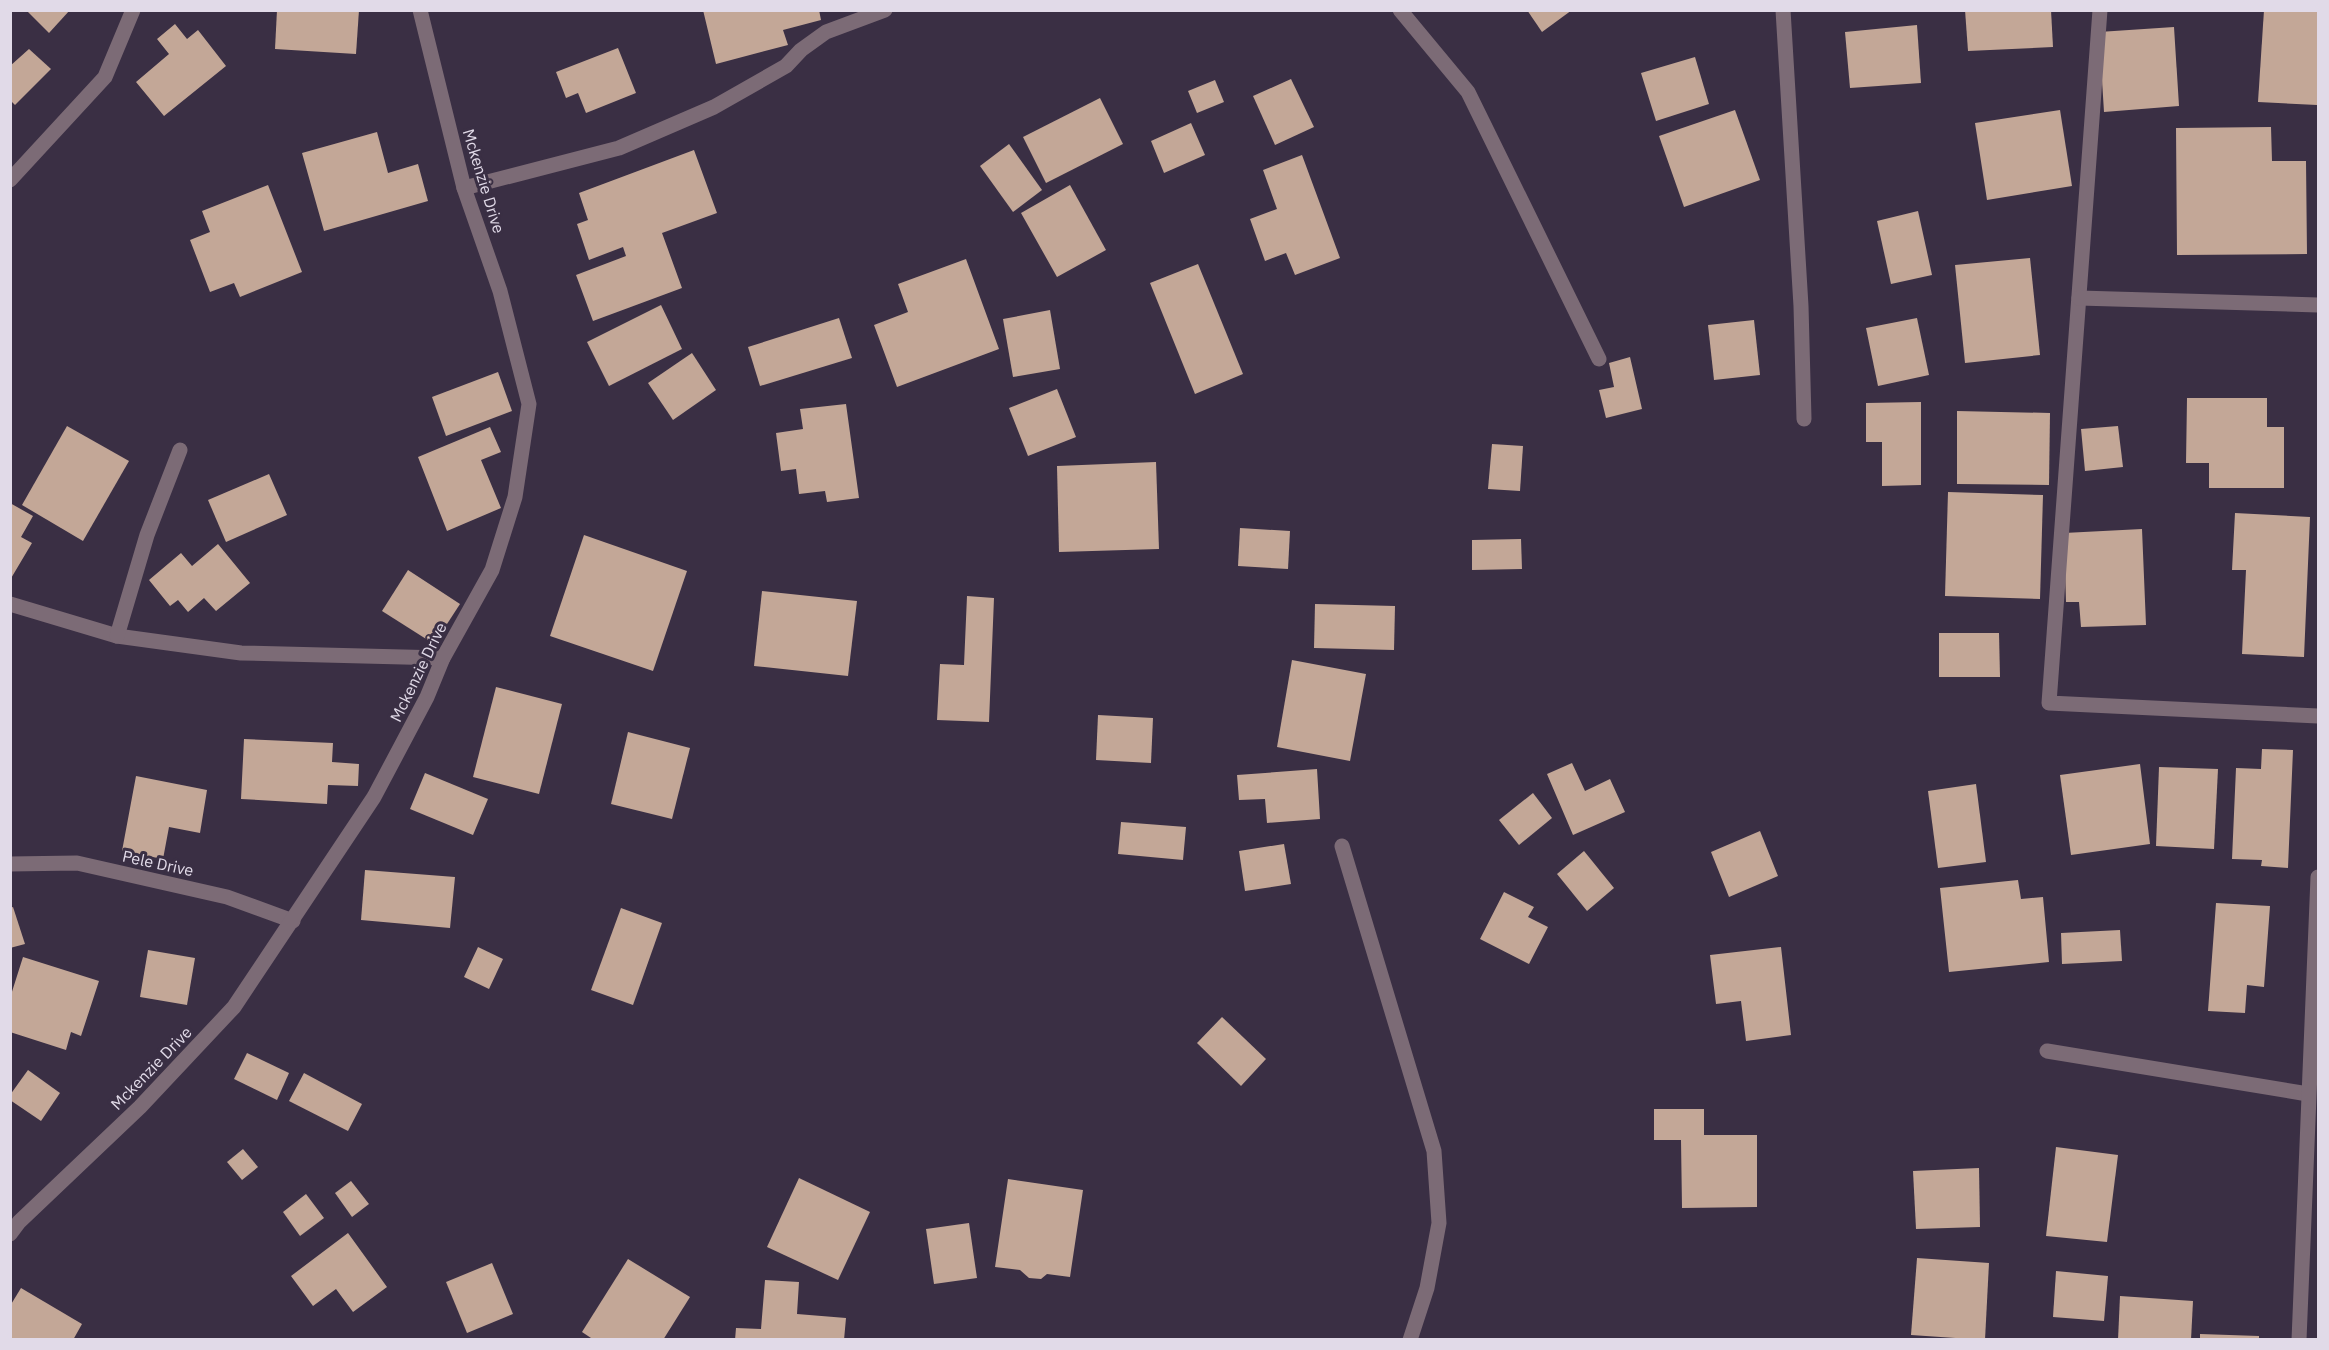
<svg xmlns="http://www.w3.org/2000/svg" width="2329" height="1350" font-family="'IBM Plex Sans',sans-serif">
<rect width="100%" height="100%" fill="#3a2f44"/>
<g fill="#c3a797">
<polygon points="26,10 70,10 49,33"/>
<polygon points="277,10 359,10 356,54 275,49"/>
<polygon points="703,10 819,10 821,20 783,30 788,45 716,64"/>
<polygon points="1527,10 1572,10 1542,32"/>
<polygon points="1965,10 2051,10 2053,47 1968,51"/>
<polygon points="2264,10 2318,10 2317,105 2258,102"/>
<polygon points="175,24 187,39 198,30 226,66 164,116 136,82 169,54 157,39"/>
<polygon points="1917,25 1921,83 1850,88 1845,32"/>
<polygon points="2174,27 2179,106 2104,112 2099,32"/>
<polygon points="618,48 636,93 586,113 578,93 566,98 556,72"/>
<polygon points="29,49 51,69 15,105 10,100 10,66"/>
<polygon points="1695,57 1709,104 1656,121 1641,73"/>
<polygon points="1291,79 1314,127 1275,145 1253,96"/>
<polygon points="1215,80 1224,102 1197,113 1188,91"/>
<polygon points="1100,98 1123,144 1046,183 1023,137"/>
<polygon points="1735,110 1760,180 1684,207 1659,136"/>
<polygon points="2060,110 2072,186 1987,200 1975,123"/>
<polygon points="1191,123 1205,155 1164,173 1151,141"/>
<polygon points="2271,127 2272,161 2306,161 2307,254 2177,255 2176,128"/>
<polygon points="377,132 388,173 418,164 428,201 324,231 302,153"/>
<polygon points="1009,144 1042,190 1013,212 980,166"/>
<polygon points="694,150 717,213 662,233 682,288 593,321 576,275 626,256 623,247 589,260 577,224 588,220 579,193"/>
<polygon points="1302,155 1340,258 1295,275 1286,253 1265,261 1250,219 1277,209 1263,170"/>
<polygon points="268,185 302,272 240,297 234,283 210,292 190,240 210,232 202,211"/>
<polygon points="1070,185 1106,250 1057,277 1021,213"/>
<polygon points="1918,211 1932,275 1891,284 1877,221"/>
<polygon points="2030,258 2040,355 1965,363 1955,265"/>
<polygon points="966,259 999,349 897,387 874,325 908,312 898,284"/>
<polygon points="1198,264 1243,374 1195,394 1150,283"/>
<polygon points="661,305 682,349 609,386 587,342"/>
<polygon points="1050,310 1060,369 1013,377 1003,319"/>
<polygon points="839,318 852,358 760,386 748,347"/>
<polygon points="1917,318 1929,375 1878,386 1866,328"/>
<polygon points="1754,320 1760,375 1714,380 1708,325"/>
<polygon points="692,353 716,390 673,420 648,383"/>
<polygon points="1630,357 1642,409 1606,418 1599,390 1614,387 1609,363"/>
<polygon points="498,372 512,411 446,436 432,397"/>
<polygon points="1057,389 1076,437 1028,456 1009,408"/>
<polygon points="2187,398 2267,398 2267,427 2284,427 2284,488 2209,488 2209,463 2186,463"/>
<polygon points="1921,402 1921,485 1882,486 1882,442 1866,442 1866,403"/>
<polygon points="846,404 859,498 827,502 825,491 799,494 796,469 781,471 776,433 803,429 800,409"/>
<polygon points="1957,411 2050,413 2049,485 1957,484"/>
<polygon points="67,426 129,461 83,541 22,505"/>
<polygon points="2118,426 2123,467 2085,471 2081,429"/>
<polygon points="490,427 501,452 481,460 501,508 447,531 418,457"/>
<polygon points="1492,444 1523,446 1520,491 1488,489"/>
<polygon points="1156,462 1159,549 1059,552 1057,466"/>
<polygon points="269,474 287,515 226,542 208,500"/>
<polygon points="1948,492 2043,495 2040,599 1945,596"/>
<polygon points="10,503 33,516 21,537 32,543 10,580"/>
<polygon points="2235,513 2310,517 2304,657 2242,654 2246,570 2232,570"/>
<polygon points="1240,528 1290,531 1288,569 1238,566"/>
<polygon points="2142,529 2146,625 2081,627 2079,602 2066,602 2064,533"/>
<polygon points="584,535 687,571 653,671 550,636"/>
<polygon points="1521,539 1522,569 1472,570 1472,540"/>
<polygon points="218,544 250,583 216,611 204,598 188,612 178,600 170,606 149,580 181,553 192,566"/>
<polygon points="408,570 460,604 434,644 382,611"/>
<polygon points="762,591 857,601 848,676 754,666"/>
<polygon points="967,596 994,598 989,722 937,720 940,664 964,665"/>
<polygon points="1315,604 1395,606 1394,650 1314,648"/>
<polygon points="1939,633 1999,633 2000,677 1939,677"/>
<polygon points="1292,660 1366,674 1350,761 1277,747"/>
<polygon points="496,687 562,704 539,794 473,777"/>
<polygon points="1098,715 1153,718 1151,763 1096,760"/>
<polygon points="628,732 690,748 672,819 611,804"/>
<polygon points="244,739 333,743 332,762 359,764 358,786 328,785 327,804 241,799"/>
<polygon points="2262,749 2293,750 2288,868 2261,866 2262,860 2232,859 2236,768 2261,769"/>
<polygon points="1572,763 1585,791 1610,779 1625,812 1573,835 1547,774"/>
<polygon points="2140,764 2150,844 2071,855 2060,775"/>
<polygon points="2159,767 2218,769 2214,849 2156,846"/>
<polygon points="1317,769 1320,819 1267,823 1265,799 1239,800 1237,775"/>
<polygon points="425,773 488,799 473,835 410,809"/>
<polygon points="136,776 207,790 200,833 169,827 163,859 122,851"/>
<polygon points="1976,784 1986,862 1938,868 1928,791"/>
<polygon points="1533,793 1552,818 1519,845 1499,820"/>
<polygon points="1121,822 1186,827 1183,860 1118,854"/>
<polygon points="1760,831 1778,876 1729,897 1711,852"/>
<polygon points="1284,844 1291,884 1245,891 1239,851"/>
<polygon points="1584,851 1614,888 1587,911 1557,874"/>
<polygon points="365,870 455,877 450,928 361,920"/>
<polygon points="2018,880 2021,899 2043,897 2049,962 1949,972 1940,888"/>
<polygon points="1504,892 1534,907 1528,917 1548,927 1529,964 1480,939"/>
<polygon points="2216,903 2270,906 2264,987 2247,985 2245,1013 2208,1011"/>
<polygon points="13,907 25,944 10,948 10,908"/>
<polygon points="621,908 662,923 633,1005 591,990"/>
<polygon points="2120,930 2122,961 2062,964 2061,933"/>
<polygon points="478,947 503,959 489,989 464,977"/>
<polygon points="1781,947 1791,1035 1746,1041 1741,1001 1716,1004 1710,955"/>
<polygon points="148,950 195,958 187,1005 140,997"/>
<polygon points="23,957 99,981 81,1036 71,1032 66,1050 10,1032 10,998"/>
<polygon points="1222,1017 1266,1059 1241,1086 1197,1043"/>
<polygon points="247,1053 289,1073 277,1100 234,1079"/>
<polygon points="28,1070 60,1093 41,1121 10,1100 10,1095"/>
<polygon points="304,1073 362,1104 348,1131 289,1101"/>
<polygon points="1654,1109 1704,1109 1704,1135 1757,1135 1757,1207 1682,1208 1681,1140 1654,1140"/>
<polygon points="2056,1147 2118,1155 2107,1242 2046,1236"/>
<polygon points="243,1149 258,1167 242,1180 227,1162"/>
<polygon points="1979,1168 1980,1227 1916,1229 1913,1171"/>
<polygon points="799,1178 870,1212 838,1280 767,1247"/>
<polygon points="1008,1179 1083,1190 1070,1277 1047,1274 1041,1279 1029,1278 1020,1270 995,1267"/>
<polygon points="351,1181 369,1204 352,1217 335,1193"/>
<polygon points="306,1194 324,1218 300,1236 283,1212"/>
<polygon points="969,1223 977,1278 934,1284 926,1229"/>
<polygon points="348,1233 387,1287 353,1312 336,1289 313,1306 291,1276"/>
<polygon points="1917,1258 1989,1263 1985,1340 1911,1335"/>
<polygon points="628,1259 690,1297 663,1340 594,1340 582,1332"/>
<polygon points="492,1263 513,1314 467,1333 446,1282"/>
<polygon points="2056,1271 2108,1276 2104,1321 2053,1317"/>
<polygon points="765,1280 799,1282 797,1314 846,1318 844,1340 735,1340 736,1328 761,1329"/>
<polygon points="21,1288 82,1324 73,1340 10,1340 10,1306"/>
<polygon points="2120,1296 2193,1301 2191,1340 2118,1340"/>
<polygon points="2200,1334 2259,1336 2259,1340 2200,1340"/>
</g>
<g fill="none" stroke-linecap="round" stroke-linejoin="round">
<g stroke="#7c6b76" stroke-width="15">
<polyline points="1400,10 1468,92 1599,359"/>
<polyline points="1783,10 1801,306 1804,419"/>
<polyline points="2100,10 2049,703 2318,716"/>
<polyline points="10,180 105,77 133,10"/>
<polyline points="464,188 619,148 714,107 786,66 801,50 826,32 885,10"/>
<polyline points="2079,298 2318,305"/>
<polyline points="10,604 117,636 241,653 443,658"/>
<polyline points="117,636 147,535 180,450"/>
<polyline points="1342,846 1434,1151 1439,1223 1427,1288 1410,1340"/>
<polyline points="10,864 77,863 227,897 293,921"/>
<polyline points="2047,1051 2308,1094"/>
<polyline points="10,1234 19,1222 140,1107 234,1007 374,797 427,697 443,658 492,570 515,497 529,404 500,291 464,188 420,10"/>
<polyline points="2299,1340 2318,877"/>
</g>
</g>
<g text-anchor="middle" dominant-baseline="central" stroke-width="6" stroke-linejoin="round" paint-order="stroke">
<g font-size="16" fill="#e1dae8" stroke="#3a2f44">
<text transform="translate(484 181) rotate(73)">Mckenzie Drive</text>
<text transform="translate(418 672) rotate(-64)">Mckenzie Drive</text>
<text transform="translate(158 863) rotate(12)">Pele Drive</text>
<text transform="translate(151 1068) rotate(-46)">Mckenzie Drive</text>
</g>
</g>
<rect width="2329" height="1350" fill="none" stroke="#e1dae8" stroke-width="24"/>
</svg>
